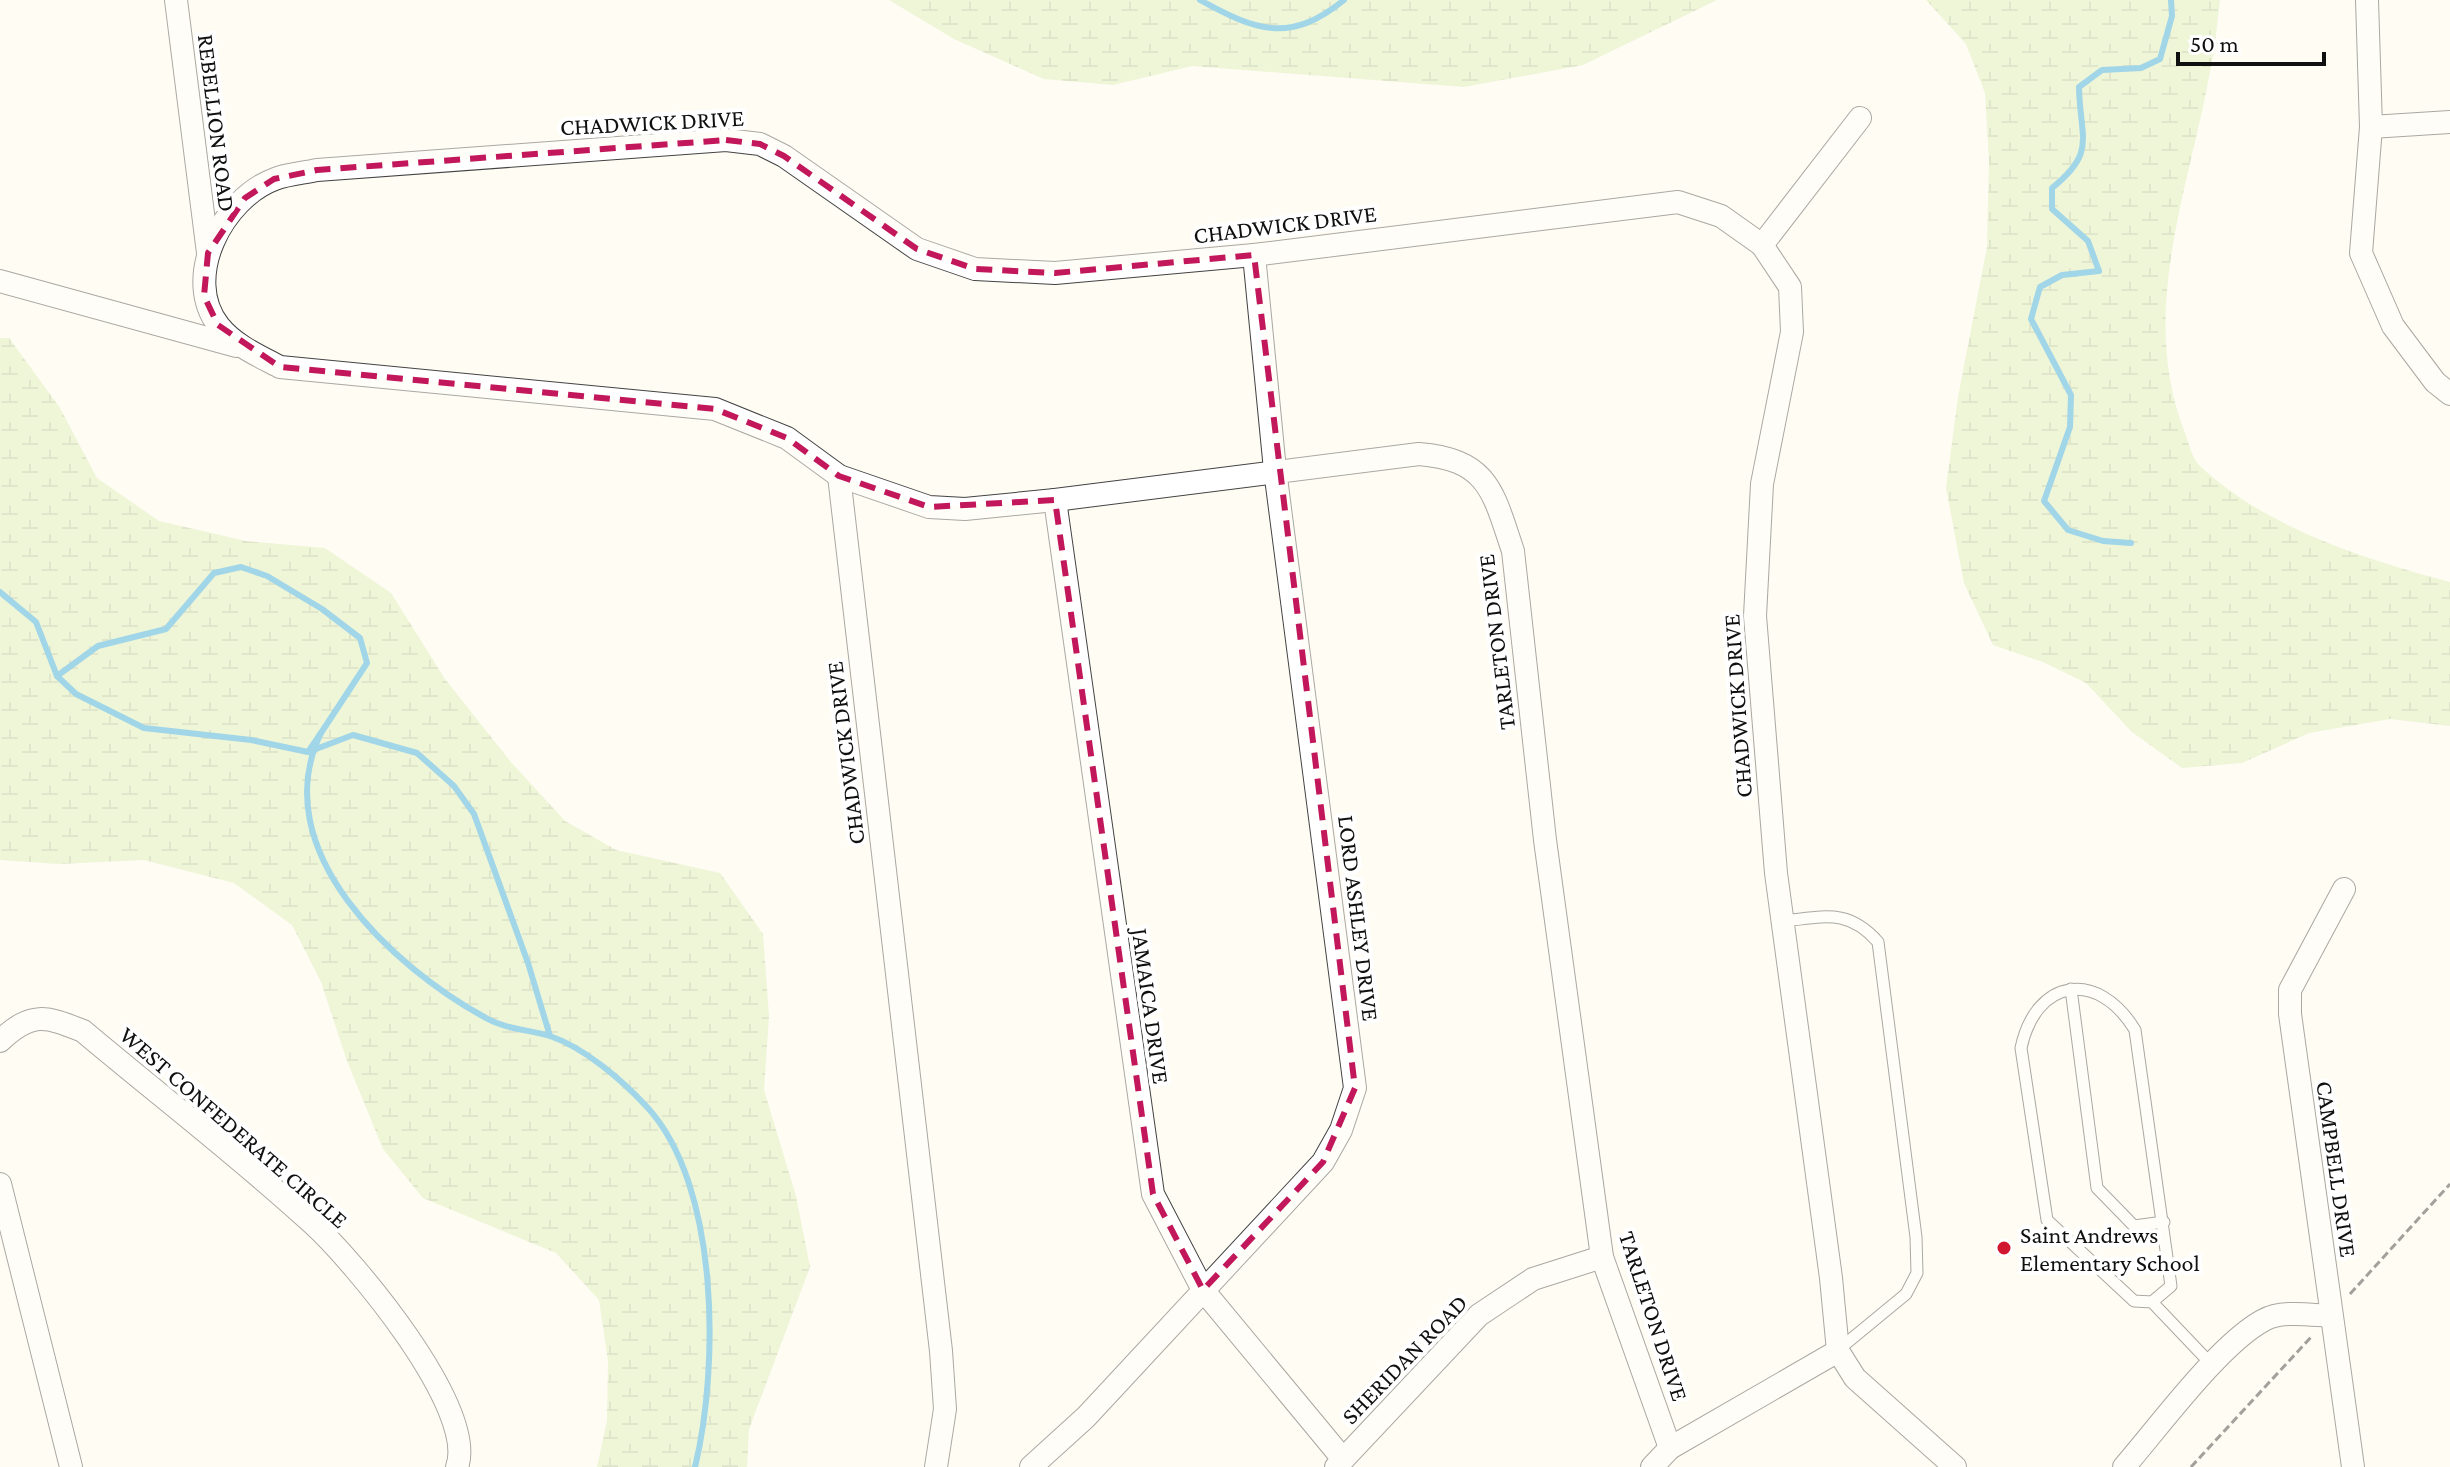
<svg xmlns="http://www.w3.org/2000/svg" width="2450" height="1467" font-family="'Crimson Pro',serif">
<defs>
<pattern id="wetland-marsh" width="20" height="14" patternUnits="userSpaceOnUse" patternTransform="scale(2)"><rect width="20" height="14" fill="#d9efb7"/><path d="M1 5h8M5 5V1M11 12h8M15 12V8" fill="none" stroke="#b9cc9c"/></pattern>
</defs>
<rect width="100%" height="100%" fill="#fffcf3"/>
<g fill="url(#wetland-marsh)">
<polygon points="889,0 1717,0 1583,65 1464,87 1192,66 1113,85 1044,79 954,39"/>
<path d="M1926,0h294c-3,24 -5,48 -10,72 -22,120 -72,241 -25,361 4,10 7,26 15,33 66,62 164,93 250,116v144l-60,-7 -81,14 -67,30 -60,5 -50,-36 -46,-49 -43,-21 -50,-17 -29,-62 -18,-95 12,-91 29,-150 2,-86 -4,-68 -19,-49z"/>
<polygon points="0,338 9,338 60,408 97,478 159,521 246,541 325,548 391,593 445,679 510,761 565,821 616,850 720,873 763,934 769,1016 764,1090 796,1196 810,1267 749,1429 747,1467 597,1467 607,1421 608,1361 599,1300 556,1253 423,1198 383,1149 347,1061 321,982 292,925 234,883 144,860 59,864 0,860"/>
</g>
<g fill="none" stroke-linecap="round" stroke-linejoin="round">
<g stroke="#30a6dc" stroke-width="6">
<path d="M1200,0c56,31 90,44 144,0"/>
<path d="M2131,543l-28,-2 -35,-11 -24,-29 26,-74 1,-32 -40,-76 9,-32 22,-12 37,-4 -11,-30 -36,-32v-21c45,-36 28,-49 27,-101l23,-17 39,-2 19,-9 12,-43 -1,-16"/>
<polyline points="0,592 36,622 57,676 76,694 144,728 251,740 308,752 353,735 417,753 454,786 474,814 528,963 550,1036"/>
<polyline points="57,676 98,646 166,629 214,573 241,567 267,576 322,609 360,638 367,663 319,736"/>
<path d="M308,752l13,-19c-57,117 73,235 165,285 19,11 44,12 64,18 35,12 72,44 97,71 73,79 72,261 48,360"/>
</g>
<defs>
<g id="service">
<path d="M1783,921c41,-4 65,-13 95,21l38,295 1,36 -11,21 -68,56"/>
<polyline points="2071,989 2097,1188 2134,1226 2164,1222"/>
<path d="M2152,1302l19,-16 -36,-256c-37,-61 -99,-52 -114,18l26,172 87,81 18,1 60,63"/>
</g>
<g id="minor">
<polyline points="176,0 208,253"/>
<polyline points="2367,0 2371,127 2361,253 2393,326 2435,382 2450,394"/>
<polyline points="2371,127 2450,122"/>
<polyline points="1762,245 1860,118"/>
<polyline points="0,281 236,346"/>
<polyline points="839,476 941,1351 945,1409 936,1467"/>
<polyline points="1055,500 1153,1194 1203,1290 1343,1459"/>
<polyline points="2344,889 2290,990 2290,1014 2353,1467"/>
<path d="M0,1041c32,-30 45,-25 83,-10 76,64 156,125 229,192 42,38 166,186 145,244"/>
<polyline points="0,1184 71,1467"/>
<path d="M1670,1448l-68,-191 -57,-417 -32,-289c-20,-59 -24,-91 -94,-97l-364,46 -90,9 -36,-2 -90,-31 -52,-38 -72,-29 -435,-42c-21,-11 -46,-22 -61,-41 -38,-48 4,-128 56,-147 13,-5 29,-6 42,-9l409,-30 34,4 24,12 133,93 58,20 80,4 199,-18 424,-53 43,14 41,29 28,42 2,45 -30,152 -7,132 21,257 55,405 7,73 17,27 100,89"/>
<polyline points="1031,1467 1086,1417 1323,1162 1341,1130 1355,1088 1275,470 1254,255"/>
<polyline points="1336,1467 1479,1315 1533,1279 1602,1257"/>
<polyline points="1652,1467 1670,1448 1838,1351"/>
<path d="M2124,1467c34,-39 96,-124 140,-147 18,-10 47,-5 67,-4"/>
</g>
</defs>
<use href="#service" stroke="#434343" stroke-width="13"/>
<use href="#minor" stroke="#434343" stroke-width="24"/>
<g stroke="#323232" stroke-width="3" stroke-dasharray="8 4" stroke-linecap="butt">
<polyline points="2350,1294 2450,1184"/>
<polyline points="2191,1467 2313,1335"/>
</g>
<use href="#service" stroke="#fff" stroke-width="11"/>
<use href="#minor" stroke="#fff" stroke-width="22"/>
</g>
<path d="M0 0H2450V1467H0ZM726,140l34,4 24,12 133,93 58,20 80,4 199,-18 101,833 -32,74 -120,128 -50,-96 -98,-694 -126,7 -90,-31 -52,-38 -72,-29 -435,-42 -62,-42 -14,-29 4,-43 37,-55 29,-19 43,-9z" fill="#fffcf3" fill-opacity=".55" fill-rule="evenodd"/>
<path fill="none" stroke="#c2185b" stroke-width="6" stroke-dasharray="16 10" stroke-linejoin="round" d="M726,140l34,4 24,12 133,93 58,20 80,4 199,-18 101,833 -32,74 -120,128 -50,-96 -98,-694 -126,7 -90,-31 -52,-38 -72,-29 -435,-42 -62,-42 -14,-29 4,-43 37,-55 29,-19 43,-9z"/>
<circle fill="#d11730" stroke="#fff" stroke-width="3" cx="2004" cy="1248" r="8"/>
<g text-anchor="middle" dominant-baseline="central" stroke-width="8" stroke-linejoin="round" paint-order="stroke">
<g font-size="24" fill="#101010" stroke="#fff">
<text transform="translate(652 122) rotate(-3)">CHADWICK DRIVE</text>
<text transform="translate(217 123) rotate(83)">REBELLION ROAD</text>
<text transform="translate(1285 224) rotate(-7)">CHADWICK DRIVE</text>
<text transform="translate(1496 642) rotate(-97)">TARLETON DRIVE</text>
<text transform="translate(1737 706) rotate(-94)">CHADWICK DRIVE</text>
<text transform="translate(845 753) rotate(-97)">CHADWICK DRIVE</text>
<text transform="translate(1359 918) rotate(83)">LORD ASHLEY DRIVE</text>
<text transform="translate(1151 1006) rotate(82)">JAMAICA DRIVE</text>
<text transform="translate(234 1127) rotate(41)">WEST CONFEDERATE CIRCLE</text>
<text transform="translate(2337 1169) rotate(82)">CAMPBELL DRIVE</text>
<text transform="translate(1654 1316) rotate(72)">TARLETON DRIVE</text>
<text transform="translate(1404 1359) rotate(-46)">SHERIDAN ROAD</text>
</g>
<g font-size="24" fill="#101010" stroke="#fff" text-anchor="start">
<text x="2020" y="1234">Saint Andrews<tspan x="2020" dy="28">Elementary School</tspan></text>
</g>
</g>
<path d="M2178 52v12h146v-12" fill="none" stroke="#101010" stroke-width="4"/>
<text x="2190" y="52" font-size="24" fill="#101010" stroke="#ffffff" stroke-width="6" paint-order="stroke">50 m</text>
</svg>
